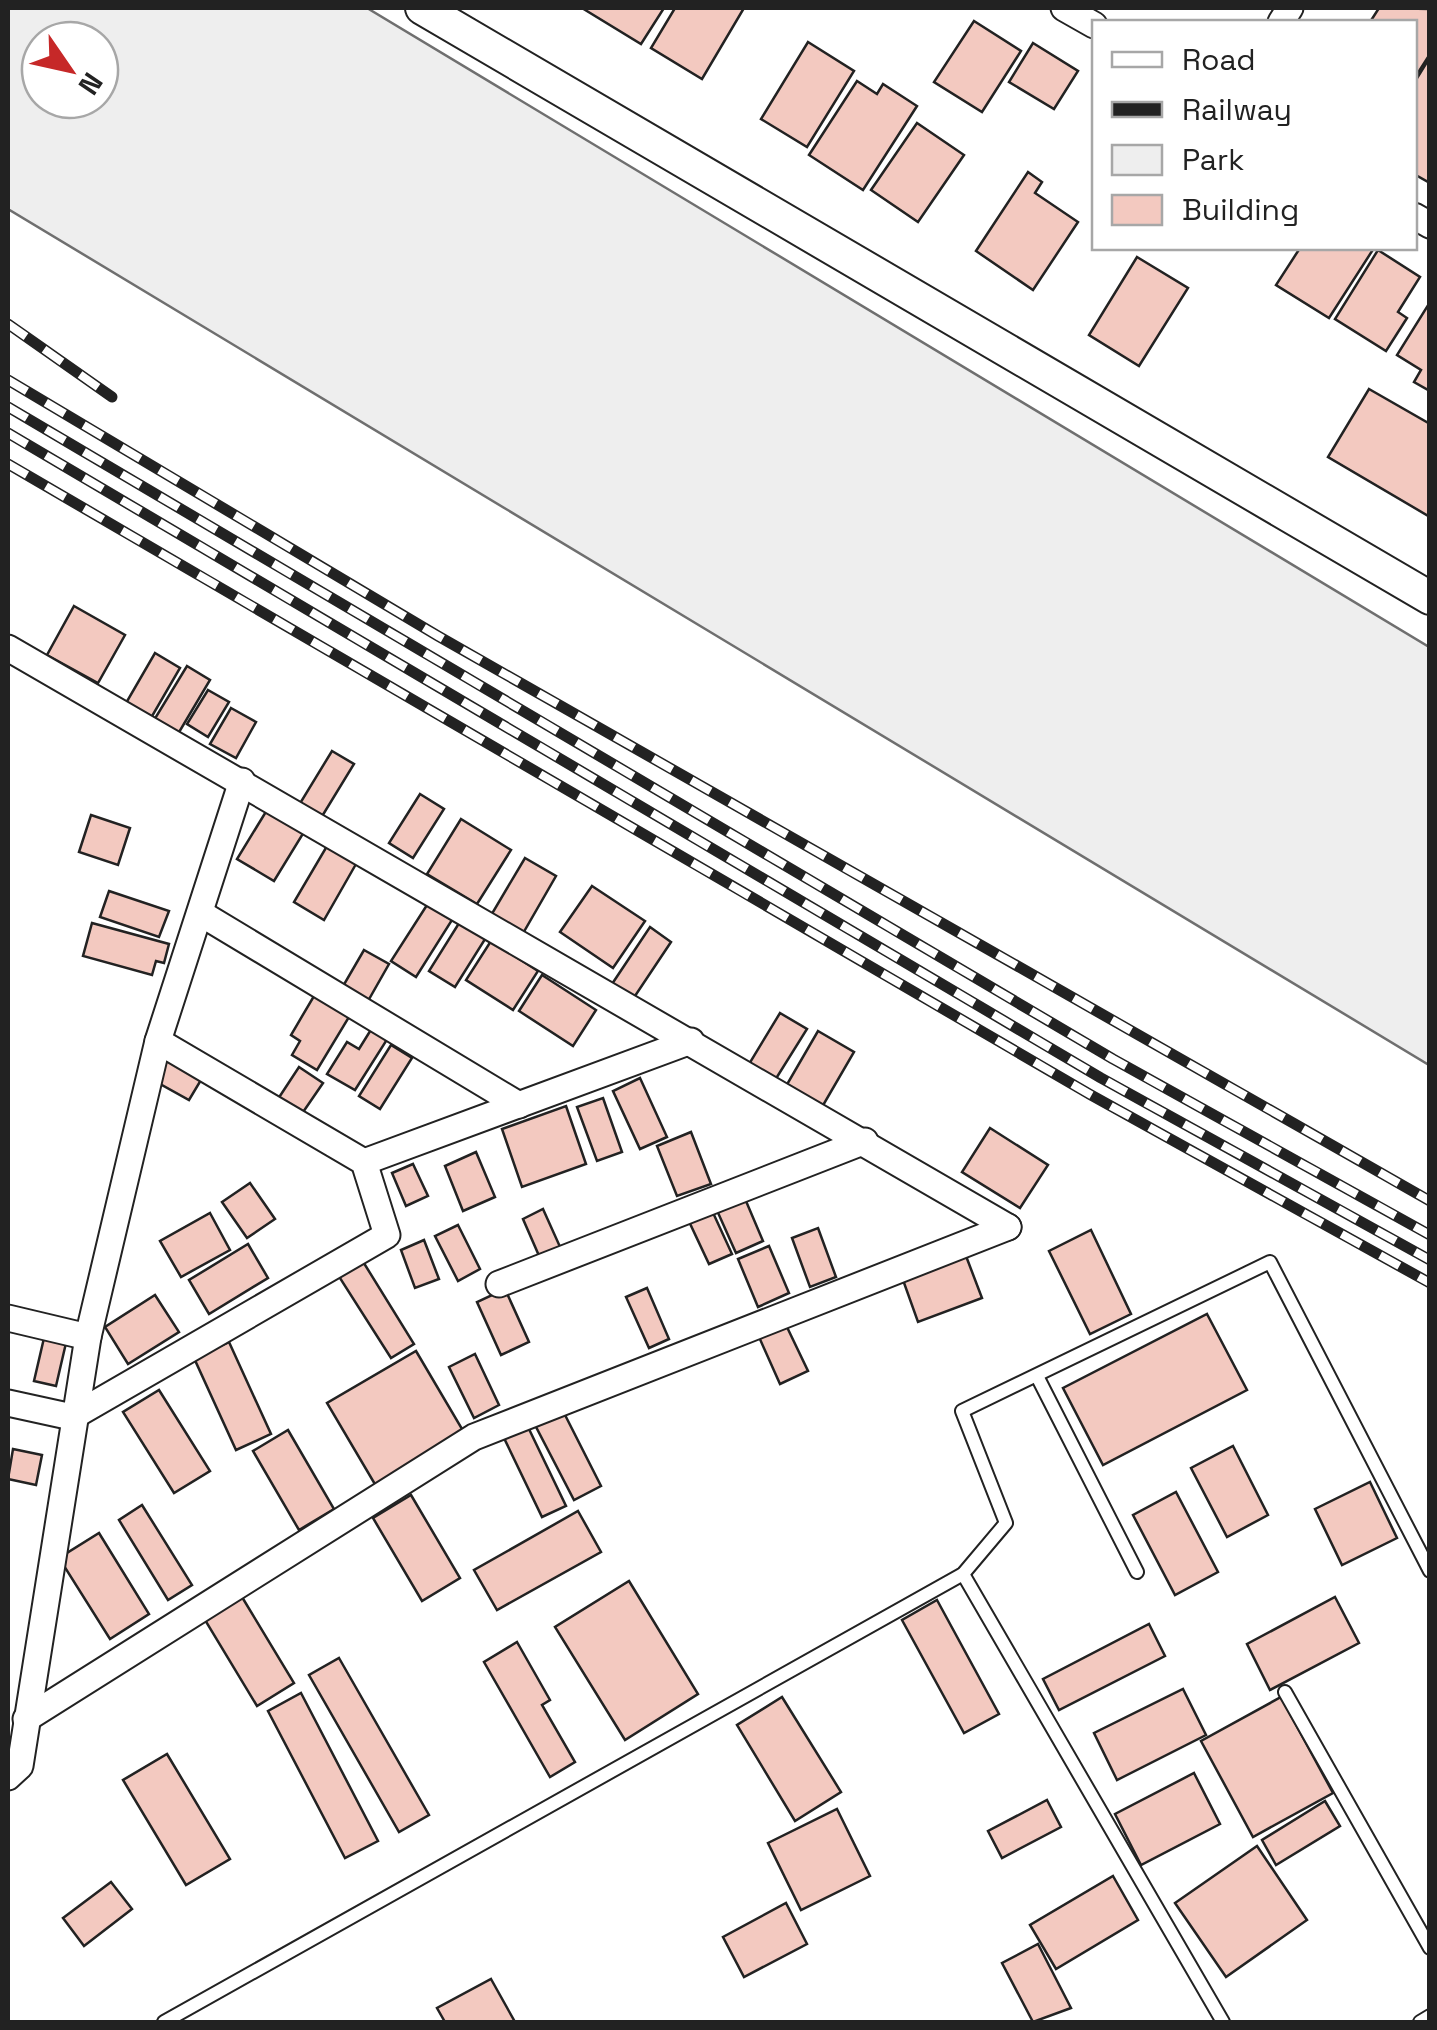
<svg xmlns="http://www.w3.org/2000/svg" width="1437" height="2030" font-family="'Space Grotesk',sans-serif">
<rect width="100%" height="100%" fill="#fff"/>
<path fill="#eee" stroke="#6f6f6f" stroke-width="2.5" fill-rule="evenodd" d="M8,8h359l1062,639v418l-1421,-856zM40,40h60v60h-60z"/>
<g fill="#f3c9c0" stroke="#222" stroke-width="2.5">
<polygon points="582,8 664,8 641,44"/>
<polygon points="675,8 744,8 702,79 651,48"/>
<polygon points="1379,8 1430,9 1430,54 1414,79 1414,22 1370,22"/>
<polygon points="974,21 1021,51 982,112 934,82"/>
<polygon points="808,42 854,71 807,147 761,119"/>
<polygon points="1033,43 1078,71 1054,109 1009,82"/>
<polygon points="1427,62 1430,64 1430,183 1414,174 1414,83"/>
<polygon points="857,81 877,94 883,84 917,106 863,190 809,155"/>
<polygon points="917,123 964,155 918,222 871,190"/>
<polygon points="1028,172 1042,182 1035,193 1078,222 1033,290 976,251"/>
<polygon points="1300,248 1374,248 1329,318 1276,285"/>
<polygon points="1378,250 1420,277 1398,312 1407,318 1386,351 1335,319"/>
<polygon points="1137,257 1188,288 1139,366 1089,335"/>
<polygon points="1430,302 1430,391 1414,382 1421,370 1397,355"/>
<polygon points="1369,389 1430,424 1430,517 1328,457"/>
<polygon points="74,606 125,635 98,683 47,655"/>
<polygon points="155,653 180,668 151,718 126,703"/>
<polygon points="187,666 210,680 175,739 151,725"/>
<polygon points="208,690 229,702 208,737 187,724"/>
<polygon points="231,708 256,722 236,758 210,744"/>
<polygon points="332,751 354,764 321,818 299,805"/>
<polygon points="420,794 444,809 413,858 389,843"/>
<polygon points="267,810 304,832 274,881 237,859"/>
<polygon points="91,815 130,828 118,865 79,852"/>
<polygon points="461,819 511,850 477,904 427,874"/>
<polygon points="327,846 356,864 324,920 294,902"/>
<polygon points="525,858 556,876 522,935 490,917"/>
<polygon points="592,886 645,921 613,968 560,932"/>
<polygon points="109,891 169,911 159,937 100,917"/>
<polygon points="427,905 452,920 416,977 391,961"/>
<polygon points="461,920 487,936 455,987 429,971"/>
<polygon points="92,923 169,944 164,963 156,961 152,975 83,956"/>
<polygon points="650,927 671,942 633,999 612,984"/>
<polygon points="491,941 538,971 513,1010 466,980"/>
<polygon points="364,950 389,964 364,1008 339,993"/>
<polygon points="542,975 596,1010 573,1046 519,1011"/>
<polygon points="314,996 349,1017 317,1070 292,1055 300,1041 291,1035"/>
<polygon points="780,1013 807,1029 772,1085 746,1069"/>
<polygon points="372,1028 388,1038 355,1090 327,1074 347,1042 359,1049"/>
<polygon points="818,1031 854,1052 818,1114 782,1093"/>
<polygon points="391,1045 412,1058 380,1109 359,1096"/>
<polygon points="168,1054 204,1075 189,1100 153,1080"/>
<polygon points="299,1067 323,1083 299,1118 276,1102"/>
<polygon points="640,1078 667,1137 640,1149 613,1091"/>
<polygon points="603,1098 622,1152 597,1161 577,1107"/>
<polygon points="566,1106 586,1164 522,1187 502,1129"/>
<polygon points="990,1128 1048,1165 1020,1208 962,1172"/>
<polygon points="691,1132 711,1184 677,1196 657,1146"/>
<polygon points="476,1152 495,1197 463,1211 445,1166"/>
<polygon points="413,1164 428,1196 406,1206 392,1173"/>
<polygon points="250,1183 275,1219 247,1238 222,1202"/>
<polygon points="743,1194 763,1241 736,1253 715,1206"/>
<polygon points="709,1204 732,1254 709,1264 686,1215"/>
<polygon points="543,1209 561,1249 540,1258 523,1219"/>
<polygon points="210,1213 230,1250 181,1277 160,1241"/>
<polygon points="458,1225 480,1269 458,1281 435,1236"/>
<polygon points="818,1228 836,1277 810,1287 792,1238"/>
<polygon points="1091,1230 1131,1314 1090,1334 1049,1251"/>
<polygon points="424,1240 439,1279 415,1288 401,1250"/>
<polygon points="248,1244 268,1278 209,1314 189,1280"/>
<polygon points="769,1246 789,1293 758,1307 738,1259"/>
<polygon points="966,1256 982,1298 918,1322 903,1280"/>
<polygon points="362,1260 414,1344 391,1358 338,1275"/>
<polygon points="647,1288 669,1339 649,1348 626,1297"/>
<polygon points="505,1289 529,1342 501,1355 477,1302"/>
<polygon points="155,1295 179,1332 128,1364 105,1327"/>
<polygon points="1207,1314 1247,1390 1103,1465 1063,1388"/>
<polygon points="786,1325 808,1371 780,1384 759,1337"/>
<polygon points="44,1338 66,1343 56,1386 34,1381"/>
<polygon points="229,1342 271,1434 236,1450 194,1358"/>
<polygon points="416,1351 465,1434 376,1486 327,1403"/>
<polygon points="475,1354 499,1405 474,1418 449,1367"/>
<polygon points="159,1390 210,1471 174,1493 123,1412"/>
<polygon points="562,1409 601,1486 574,1500 534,1423"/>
<polygon points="528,1427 566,1506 542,1517 504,1438"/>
<polygon points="288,1430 334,1509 299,1530 253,1451"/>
<polygon points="1233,1446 1268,1515 1227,1537 1191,1468"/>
<polygon points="13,1449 42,1455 36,1485 8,1479"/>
<polygon points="1370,1482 1397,1538 1342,1565 1315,1509"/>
<polygon points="1176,1492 1218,1572 1175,1595 1133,1515"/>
<polygon points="411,1495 460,1578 422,1601 373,1518"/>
<polygon points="142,1505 192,1585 168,1600 119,1520"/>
<polygon points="578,1511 601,1552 497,1610 474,1570"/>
<polygon points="99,1533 149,1614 110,1639 59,1558"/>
<polygon points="629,1581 698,1694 625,1740 555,1627"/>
<polygon points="242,1597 294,1683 257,1706 205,1620"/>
<polygon points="1335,1597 1359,1643 1270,1690 1247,1644"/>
<polygon points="937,1600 999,1714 964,1733 902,1620"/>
<polygon points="1149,1624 1165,1656 1059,1710 1043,1679"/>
<polygon points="517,1642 550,1700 542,1705 575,1762 550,1777 484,1662"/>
<polygon points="339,1658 429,1815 399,1832 309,1675"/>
<polygon points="1183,1689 1206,1735 1117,1780 1094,1733"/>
<polygon points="301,1693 378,1841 345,1858 268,1711"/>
<polygon points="782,1697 841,1792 795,1821 737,1725"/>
<polygon points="1281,1697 1333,1793 1253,1837 1201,1741"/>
<polygon points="167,1754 230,1859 186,1885 123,1780"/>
<polygon points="1194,1773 1220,1824 1141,1865 1115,1814"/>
<polygon points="1047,1800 1061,1827 1002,1858 988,1831"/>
<polygon points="1325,1801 1340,1826 1276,1865 1262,1840"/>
<polygon points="837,1809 870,1876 801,1910 768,1843"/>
<polygon points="1257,1846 1307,1920 1226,1977 1175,1903"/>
<polygon points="1113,1876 1138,1920 1056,1969 1030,1925"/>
<polygon points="111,1882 132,1909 84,1946 63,1918"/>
<polygon points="786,1903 807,1944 744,1977 723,1937"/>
<polygon points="1038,1944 1071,2008 1033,2022 1002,1963"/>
<polygon points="491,1979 515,2022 445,2022 437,2008"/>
</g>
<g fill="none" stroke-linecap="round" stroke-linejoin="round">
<defs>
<g id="service">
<polyline points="1038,1378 1137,1572"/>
<polyline points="963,1574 1223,2022"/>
<polyline points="1285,1692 1430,1948"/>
<polyline points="164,2022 963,1574 1006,1523 962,1411 1270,1262 1430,1571"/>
<polyline points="1420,2022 1430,2016"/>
</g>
<g id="minor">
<polyline points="1064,8 1094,25"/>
<polyline points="1281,22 1290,8"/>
<polyline points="1414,216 1430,225"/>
<polyline points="8,648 1008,1227"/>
<polyline points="200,913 519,1105"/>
<polyline points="364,1162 691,1041"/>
<polyline points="499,1284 865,1141"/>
<polyline points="8,1318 88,1337"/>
<polyline points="8,1403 72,1417 387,1235 364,1162 158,1041"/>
<polyline points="26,1719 474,1437 1008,1227"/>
<polyline points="8,1777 20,1766 88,1337 158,1041 242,781"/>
</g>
<polyline id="tertiary" points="422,8 1430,598"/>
</defs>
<use href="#service" stroke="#222" stroke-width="16"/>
<use href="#minor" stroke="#222" stroke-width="29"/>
<use href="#tertiary" stroke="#222" stroke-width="36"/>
<use href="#service" stroke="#fff" stroke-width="12"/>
<use href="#minor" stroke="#fff" stroke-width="25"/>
<use href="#tertiary" stroke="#fff" stroke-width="32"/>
<defs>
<g id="rail">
<polyline points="8,324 112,397"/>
<polyline points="8,380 438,636 1430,1201"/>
<polyline points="8,407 1113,1059 1430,1235"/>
<polyline points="8,433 1101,1078 1430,1260"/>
<polyline points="8,464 1091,1095 1430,1283"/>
</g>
</defs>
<use href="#rail" stroke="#222" stroke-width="11"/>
<use href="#rail" stroke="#fff" stroke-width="8" stroke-dasharray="22" stroke-linecap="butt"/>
</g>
<rect width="1437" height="2030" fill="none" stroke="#222222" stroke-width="20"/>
<rect x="1092" y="20" width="325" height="230" fill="#ffffff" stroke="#a7a7a7" stroke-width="2.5"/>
<rect x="1112" y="52" width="50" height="15" fill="#ffffff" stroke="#a7a7a7" stroke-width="2.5"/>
<text x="1182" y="70" font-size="30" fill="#222222">Road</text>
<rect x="1112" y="102" width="50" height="15" fill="#222222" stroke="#a7a7a7" stroke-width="2.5"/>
<text x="1182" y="120" font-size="30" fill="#222222">Railway</text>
<rect x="1112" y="145" width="50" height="30" fill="#eeeeee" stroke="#a7a7a7" stroke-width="2.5"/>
<text x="1182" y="170" font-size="30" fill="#222222">Park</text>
<rect x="1112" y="195" width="50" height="30" fill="#f3c9c0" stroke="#a7a7a7" stroke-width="2.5"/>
<text x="1182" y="220" font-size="30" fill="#222222">Building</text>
<g transform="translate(70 70) rotate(124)"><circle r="48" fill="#ffffff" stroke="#a7a7a7" stroke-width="2.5"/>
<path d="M0-8L18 38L0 25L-18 38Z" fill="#c62828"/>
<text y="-15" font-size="28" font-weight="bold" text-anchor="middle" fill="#222222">N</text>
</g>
</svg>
